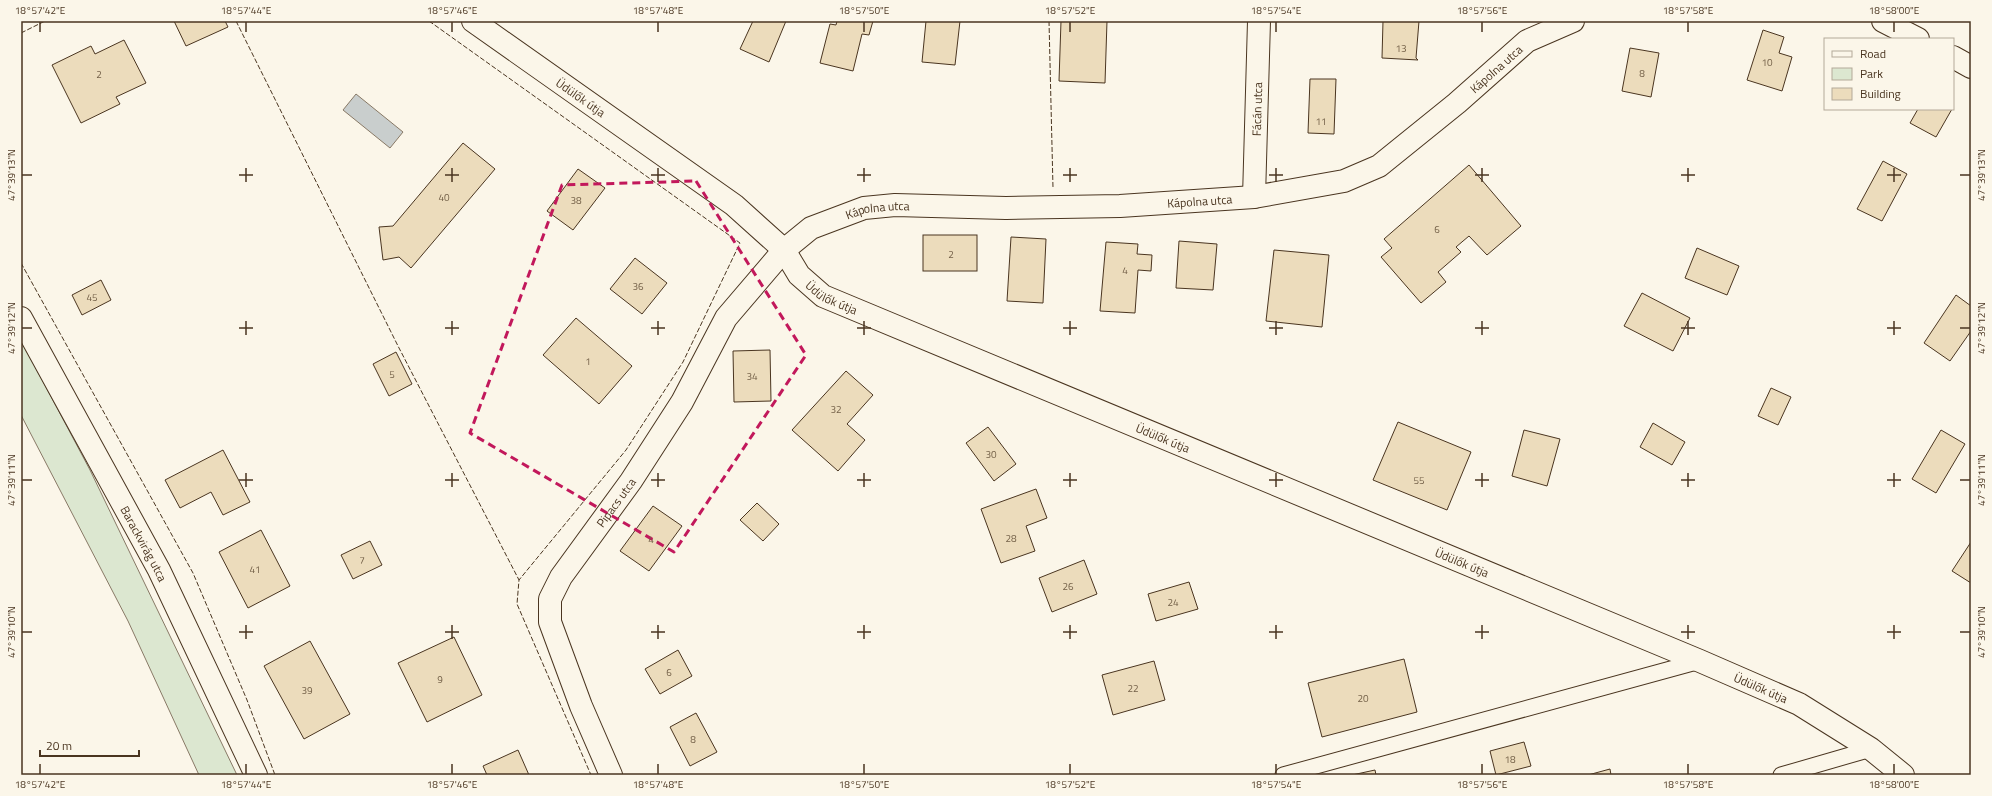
<svg xmlns="http://www.w3.org/2000/svg" width="1992" height="796" font-family="'Titillium Web',sans-serif">
<rect width="100%" height="100%" fill="#fbf6e9"/>
<polygon fill="#dce7d0" stroke="#887966" points="21,340 90,470 237,775 199,775 128,621 21,415"/>
<polygon fill="#c9cecd" stroke="#887966" points="356,94 403,132 390,148 343,110"/>
<g fill="#ecdcbc" stroke="#4a3520">
<polygon points="174,21 225,21 228,27 186,46"/>
<polygon points="753,21 786,21 769,62 740,49"/>
<polygon points="837,21 873,21 869,35 862,34 853,71 820,63 830,24 836,25"/>
<polygon points="926,21 960,21 955,65 922,62"/>
<polygon points="1061,21 1107,21 1105,83 1059,81"/>
<polygon points="1383,21 1419,21 1416,58 1418,60 1382,58"/>
<polygon points="1763,30 1784,37 1779,53 1792,57 1782,91 1747,80"/>
<polygon points="124,40 146,83 116,97 120,104 81,123 52,65 91,46 95,54"/>
<polygon points="1630,48 1659,53 1651,97 1622,91"/>
<polygon points="1310,79 1336,79 1334,134 1308,133"/>
<polygon points="1918,109 1952,109 1936,137 1910,123"/>
<polygon points="463,143 495,169 411,268 399,257 383,260 379,227 393,226"/>
<polygon points="1883,161 1907,174 1882,221 1857,209"/>
<polygon points="1469,165 1521,226 1487,255 1469,236 1456,247 1461,252 1438,272 1446,282 1421,303 1381,257 1392,248 1384,239"/>
<polygon points="578,169 605,188 573,230 547,211"/>
<rect x="923" y="235" width="54" height="36"/>
<polygon points="1011,237 1046,239 1043,303 1007,301"/>
<polygon points="1179,241 1217,244 1213,290 1176,288"/>
<polygon points="1106,242 1138,244 1137,254 1152,255 1151,271 1138,270 1135,313 1100,311"/>
<polygon points="1697,248 1739,266 1727,295 1685,278"/>
<polygon points="1274,250 1329,255 1322,327 1266,321"/>
<polygon points="635,258 667,283 642,314 610,289"/>
<polygon points="101,280 111,300 82,315 72,295"/>
<polygon points="1642,293 1690,318 1673,351 1624,326"/>
<polygon points="1956,295 1971,306 1971,331 1950,361 1924,343"/>
<polygon points="576,318 632,366 599,404 543,355"/>
<polygon points="770,350 771,401 734,402 733,351"/>
<polygon points="396,352 412,384 389,396 373,364"/>
<polygon points="846,371 873,395 847,424 865,440 838,471 792,430"/>
<polygon points="1771,388 1791,397 1778,425 1758,416"/>
<polygon points="1398,422 1471,452 1447,510 1373,480"/>
<polygon points="1653,423 1685,442 1672,465 1640,447"/>
<polygon points="988,427 1016,464 994,481 966,443"/>
<polygon points="1524,430 1560,439 1547,486 1512,476"/>
<polygon points="1941,430 1965,444 1936,493 1912,479"/>
<polygon points="223,450 250,502 223,515 211,492 180,508 165,480"/>
<polygon points="1036,489 1047,518 1026,526 1035,551 1001,563 981,509"/>
<polygon points="757,503 779,524 763,541 740,520"/>
<polygon points="653,506 682,526 649,571 620,551"/>
<polygon points="261,530 290,586 248,608 219,552"/>
<polygon points="370,541 382,565 353,579 341,555"/>
<polygon points="1971,542 1971,583 1952,571"/>
<polygon points="1084,560 1097,594 1052,612 1039,578"/>
<polygon points="1189,582 1198,609 1156,621 1148,594"/>
<polygon points="454,637 482,695 427,722 398,663"/>
<polygon points="310,641 350,714 304,739 264,666"/>
<polygon points="678,650 692,676 660,694 645,669"/>
<polygon points="1404,659 1417,712 1322,737 1308,683"/>
<polygon points="1154,661 1165,700 1113,715 1102,675"/>
<polygon points="696,713 717,752 690,766 670,727"/>
<polygon points="1524,742 1531,766 1496,775 1490,751"/>
<polygon points="518,750 529,775 487,775 483,766"/>
<polygon points="1610,769 1611,775 1588,775"/>
<polygon points="1375,770 1376,775 1352,775"/>
</g>
<g fill="none" stroke-linecap="round" stroke-linejoin="round">
<defs>
<g id="service">
<polyline points="1283,775 1700,661"/>
<polyline points="1781,775 1871,749"/>
</g>
<g id="minor">
<path id="s1" d="M473,21l261,184 50,45 15,25 24,21 877,365 99,43 72,45 32,26"/>
<polyline points="1883,21 1918,39"/>
<polyline points="1953,57 1971,67"/>
<path id="s2" d="M1254,197l5,-176"/>
<path id="s3" d="M21,318l138,252 97,205"/>
<path id="s4" d="M611,775l-30,-69 -31,-84v-23l11,-22 70,-96 51,-79 44,-84 58,-68 27,-22 53,-20 31,-3 111,3 114,-2 134,-9 90,-16 35,-15 78,-63 70,-62 46,-20"/>
</g>
</defs>
<use href="#service" stroke="#4a3520" stroke-width="17"/>
<use href="#minor" stroke="#4a3520" stroke-width="24"/>
<use href="#service" stroke="#fbf6e9" stroke-width="15"/>
<use href="#minor" stroke="#fbf6e9" stroke-width="22"/>
<g stroke="#4a3520" stroke-width="1" stroke-dasharray="5 2" stroke-linecap="butt">
<polyline points="236,21 398,346 519,580"/>
<polyline points="429,21 740,243 683,362 626,450 519,580 517,604 591,775"/>
<polyline points="1049,21 1053,188"/>
<polyline points="21,33 45,21"/>
<polyline points="21,263 193,573 247,700 275,775"/>
</g>
</g>
<path fill="none" stroke="#c2185b" stroke-width="3" stroke-dasharray="8 5" stroke-linejoin="round" d="M696,181l110,174 -132,197 -204,-119 92,-248z"/>
<path fill="none" stroke="#4a3520" stroke-width="1.5" d="M40,22v10M246,22v10M452,22v10M658,22v10M864,22v10M1070,22v10M1276,22v10M1482,22v10M1688,22v10M1894,22v10M246,168v14M452,168v14M658,168v14M864,168v14M1070,168v14M1276,168v14M1482,168v14M1688,168v14M1894,168v14M22,175h10M239,175h14M445,175h14M651,175h14M857,175h14M1063,175h14M1269,175h14M1475,175h14M1681,175h14M1887,175h14M1960,175h10M246,321v14M452,321v14M658,321v14M864,321v14M1070,321v14M1276,321v14M1482,321v14M1688,321v14M1894,321v14M22,328h10M239,328h14M445,328h14M651,328h14M857,328h14M1063,328h14M1269,328h14M1475,328h14M1681,328h14M1887,328h14M1960,328h10M246,473v14M452,473v14M658,473v14M864,473v14M1070,473v14M1276,473v14M1482,473v14M1688,473v14M1894,473v14M22,480h10M239,480h14M445,480h14M651,480h14M857,480h14M1063,480h14M1269,480h14M1475,480h14M1681,480h14M1887,480h14M1960,480h10M246,625v14M452,625v14M658,625v14M864,625v14M1070,625v14M1276,625v14M1482,625v14M1688,625v14M1894,625v14M22,632h10M239,632h14M445,632h14M651,632h14M857,632h14M1063,632h14M1269,632h14M1475,632h14M1681,632h14M1887,632h14M1960,632h10M40,764v10M246,764v10M452,764v10M658,764v10M864,764v10M1070,764v10M1276,764v10M1482,764v10M1688,764v10M1894,764v10"/>
<g text-anchor="middle" dominant-baseline="central" stroke-width="3" stroke-linejoin="round" paint-order="stroke">
<g font-size="10" fill="#725f47">
<text x="1401" y="48">13</text>
<text x="1767" y="62">10</text>
<text x="1642" y="73">8</text>
<text x="99" y="74">2</text>
<text x="1321" y="121">11</text>
<text x="444" y="197">40</text>
<text x="576" y="200">38</text>
<text x="1437" y="229">6</text>
<text x="951" y="254">2</text>
<text x="1125" y="270">4</text>
<text x="638" y="286">36</text>
<text x="92" y="297">45</text>
<text x="588" y="361">1</text>
<text x="392" y="374">5</text>
<text x="752" y="376">34</text>
<text x="836" y="409">32</text>
<text x="991" y="454">30</text>
<text x="1419" y="480">55</text>
<text x="1011" y="538">28</text>
<text x="651" y="539">4</text>
<text x="362" y="560">7</text>
<text x="255" y="569">41</text>
<text x="1068" y="586">26</text>
<text x="1173" y="602">24</text>
<text x="669" y="672">6</text>
<text x="440" y="679">9</text>
<text x="1133" y="688">22</text>
<text x="307" y="690">39</text>
<text x="1363" y="698">20</text>
<text x="693" y="739">8</text>
<text x="1510" y="759">18</text>
</g>
<g font-size="12" fill="#4a3520" stroke="#fbf6e9">
<text stroke="none"><textPath href="#s4" startOffset="1373">Kápolna utca</textPath></text>
<text stroke="none"><textPath href="#s1" startOffset="132">Üdülők útja</textPath></text>
<text stroke="none"><textPath href="#s2" startOffset="88">Fácán utca</textPath></text>
<text stroke="none"><textPath href="#s4" startOffset="1037">Kápolna utca</textPath></text>
<text stroke="none"><textPath href="#s4" startOffset="714">Kápolna utca</textPath></text>
<text stroke="none"><textPath href="#s1" startOffset="456">Üdülők útja</textPath></text>
<text stroke="none"><textPath href="#s1" startOffset="816">Üdülők útja</textPath></text>
<text stroke="none"><textPath href="#s4" startOffset="305">Pipacs utca</textPath></text>
<text stroke="none"><textPath href="#s3" startOffset="257">Barackvirág utca</textPath></text>
<text stroke="none"><textPath href="#s1" startOffset="1140">Üdülők útja</textPath></text>
<text stroke="none"><textPath href="#s1" startOffset="1464">Üdülők útja</textPath></text>
</g>
</g>
<rect width="1992" height="796" fill="none" stroke="#fbf6e9" stroke-width="44"/>
<rect x="1824" y="38" width="130" height="72" fill="#fbf6e9" stroke="#b4a999"/>
<rect x="1832" y="51" width="20" height="6" fill="#fbf6e9" stroke="#b4a999"/>
<text x="1860" y="58" font-size="12" fill="#4a3520">Road</text>
<rect x="1832" y="68" width="20" height="12" fill="#dce7d0" stroke="#b4a999"/>
<text x="1860" y="78" font-size="12" fill="#4a3520">Park</text>
<rect x="1832" y="88" width="20" height="12" fill="#ecdcbc" stroke="#b4a999"/>
<text x="1860" y="98" font-size="12" fill="#4a3520">Building</text>
<path d="M40 750v6h99v-6" fill="none" stroke="#4a3520" stroke-width="2"/>
<text x="46" y="750" font-size="12" fill="#4a3520" stroke="#fbf6e9" stroke-width="3" paint-order="stroke">20 m</text>
<rect x="22" y="22" width="1948" height="752" fill="none" stroke="#4a3520" stroke-width="1.5"/>
<g font-size="10" text-anchor="middle" fill="#4a3520">
<text x="40" y="14">18°57'42"E</text>
<text x="246" y="14">18°57'44"E</text>
<text x="452" y="14">18°57'46"E</text>
<text x="658" y="14">18°57'48"E</text>
<text x="864" y="14">18°57'50"E</text>
<text x="1070" y="14">18°57'52"E</text>
<text x="1276" y="14">18°57'54"E</text>
<text x="1482" y="14">18°57'56"E</text>
<text x="1688" y="14">18°57'58"E</text>
<text x="1894" y="14">18°58'00"E</text>
<text transform="translate(11 175) rotate(-90)" y="4">47°39'13"N</text>
<text transform="translate(1981 175) rotate(-90)" y="4">47°39'13"N</text>
<text transform="translate(11 328) rotate(-90)" y="4">47°39'12"N</text>
<text transform="translate(1981 328) rotate(-90)" y="4">47°39'12"N</text>
<text transform="translate(11 480) rotate(-90)" y="4">47°39'11"N</text>
<text transform="translate(1981 480) rotate(-90)" y="4">47°39'11"N</text>
<text transform="translate(11 632) rotate(-90)" y="4">47°39'10"N</text>
<text transform="translate(1981 632) rotate(-90)" y="4">47°39'10"N</text>
<text x="40" y="788">18°57'42"E</text>
<text x="246" y="788">18°57'44"E</text>
<text x="452" y="788">18°57'46"E</text>
<text x="658" y="788">18°57'48"E</text>
<text x="864" y="788">18°57'50"E</text>
<text x="1070" y="788">18°57'52"E</text>
<text x="1276" y="788">18°57'54"E</text>
<text x="1482" y="788">18°57'56"E</text>
<text x="1688" y="788">18°57'58"E</text>
<text x="1894" y="788">18°58'00"E</text>
</g>
</svg>
